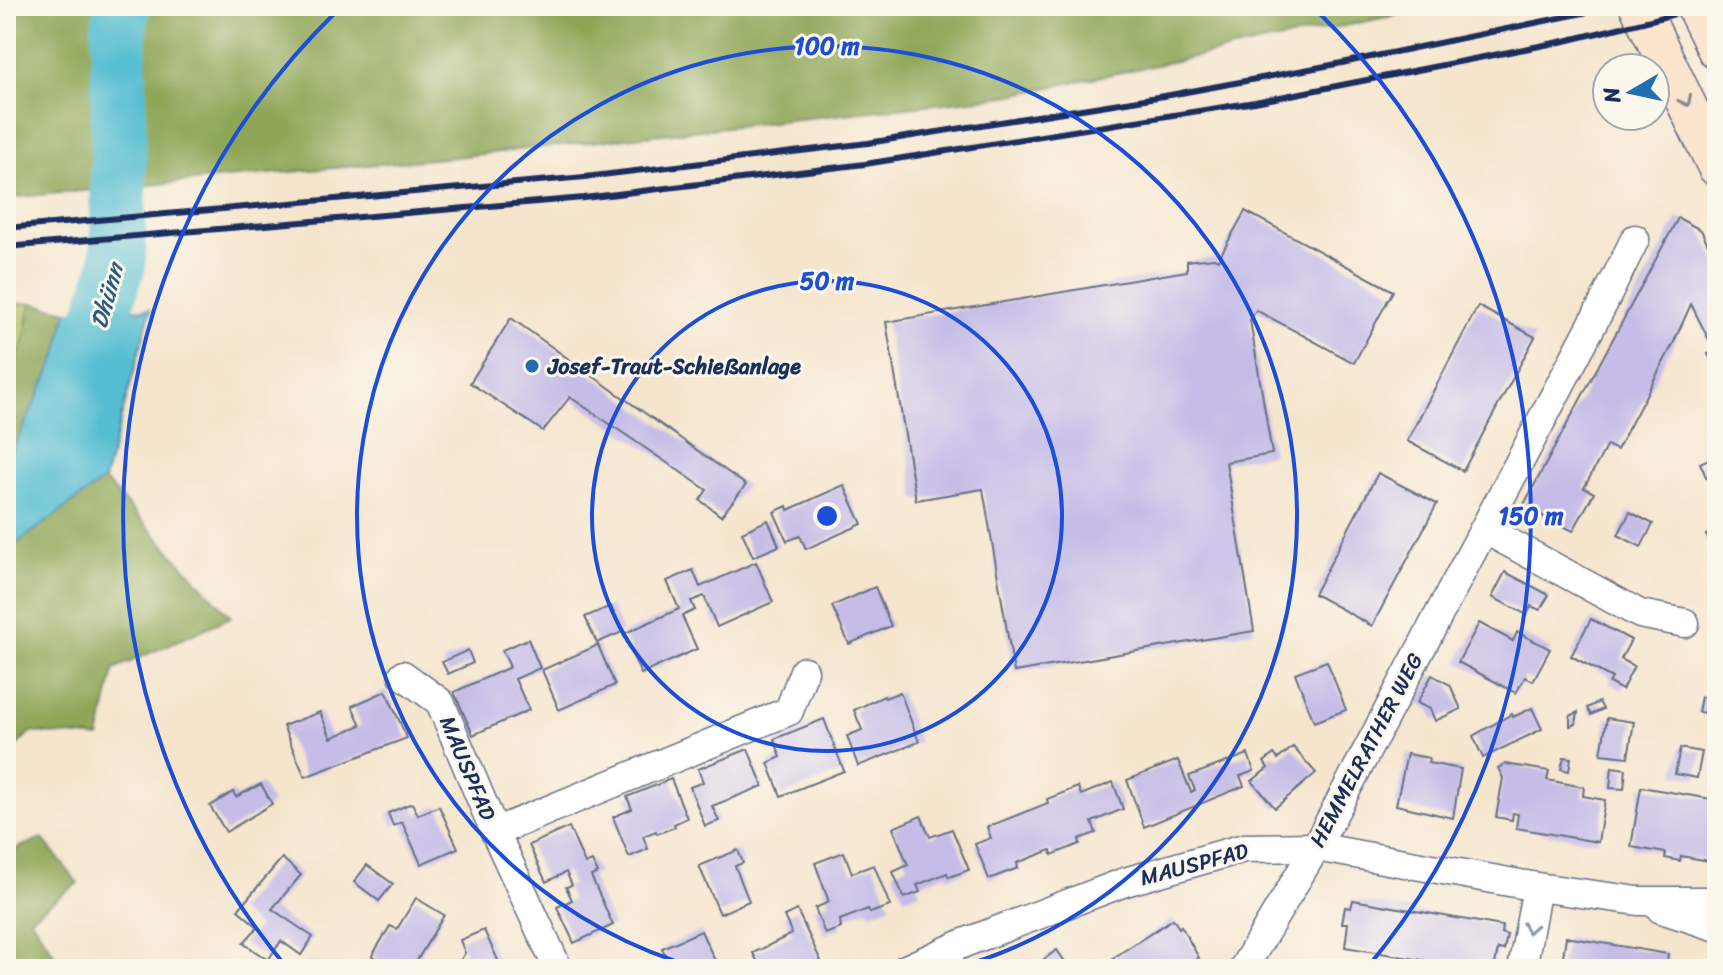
<svg xmlns="http://www.w3.org/2000/svg" width="1723" height="975" font-family="Sriracha,sans-serif">
<rect width="100%" height="100%" fill="#fbf7ec"/>
<filter id="ink" filterUnits="userSpaceOnUse"><feTurbulence type="fractalNoise" baseFrequency=".0125" numOctaves="2"/><feDisplacementMap in="SourceGraphic" scale="16" xChannelSelector="R" yChannelSelector="G"/><feConvolveMatrix kernelMatrix="1 2 1 2 8 2 1 2 1" color-interpolation-filters="sRGB"/></filter>
<filter id="wash" filterUnits="userSpaceOnUse"><feTurbulence type="fractalNoise" baseFrequency=".006" numOctaves="4" result="noise"/><feDisplacementMap in="SourceGraphic" scale="32" xChannelSelector="R" yChannelSelector="G"/><feGaussianBlur stdDeviation="1.8" result="paint"/><feColorMatrix in="noise" values="0 0 0 0 0 0 0 0 0 0 0 0 0 0 0 0 0 1.4 0 .05"/><feComposite in="paint" operator="in"/></filter>
<g filter="url(#wash)">
<rect width="100%" height="100%" fill="#f5e5cd"/>
<polygon fill="#b3bf61" stroke="#677760" stroke-width="2" points="31,303 24,343 6,375 6,305"/>
<g fill="#8ea657" stroke="#546a5a" stroke-width="2">
<polygon points="6,6 1440,6 1007,96 455,157 6,198"/>
<polygon points="31,303 67,311 57,356 6,464 6,375 24,343"/>
<polygon points="104,480 231,617 114,669 99,738 30,732 6,757 6,551"/>
<polygon points="42,838 78,883 30,918 64,969 6,969 6,853"/>
</g>
<polygon fill="#55bdd2" stroke="#387698" stroke-width="2" points="151,309 104,480 6,551 6,464 57,356 67,311"/>
<g fill="none" stroke-linecap="round" stroke-linejoin="round">
<polyline stroke="#55bdd2" stroke-width="56" points="6,515 66,427 118,265 119,24 123,6"/>
</g>
<g id="blocks">
<g fill="#c5bce7">
<polygon points="1245,211 1393,291 1354,363 1256,310 1250,320 1272,454 1226,462 1254,631 1014,672 983,489 916,500 886,322 1187,271 1187,261 1214,258 1218,260"/>
<polygon points="1678,218 1701,230 1717,263 1717,336 1709,340 1691,304 1673,344 1617,450 1607,445 1584,488 1594,493 1573,531 1523,506"/>
<polygon points="1478,306 1535,337 1463,471 1407,441"/>
<polygon points="511,318 746,485 721,516 700,500 707,490 570,397 543,431 470,383"/>
<polygon points="1717,350 1717,373 1708,354"/>
<polygon points="1717,455 1717,483 1714,476 1707,479 1700,463"/>
<polygon points="1378,473 1437,504 1372,626 1314,594"/>
<polygon points="844,485 862,524 806,549 800,536 787,541 774,512 787,506 788,510"/>
<polygon points="1630,512 1653,524 1641,547 1618,535"/>
<polygon points="768,520 779,546 753,557 742,532"/>
<polygon points="1717,529 1717,556 1706,535"/>
<polygon points="756,562 773,602 717,627 704,596 691,601 695,610 682,616 697,649 641,674 623,634 679,609 667,581 693,570 700,587"/>
<polygon points="1505,572 1549,595 1540,610 1531,606 1527,615 1492,597"/>
<polygon points="875,587 891,626 849,644 832,606"/>
<polygon points="611,606 622,632 597,643 585,617"/>
<polygon points="1591,619 1631,640 1621,659 1634,666 1622,690 1609,683 1612,678 1571,656"/>
<polygon points="1479,623 1513,641 1517,632 1550,649 1533,681 1525,677 1516,693 1458,662"/>
<polygon points="528,639 540,668 515,679 529,710 473,735 454,692 510,667 502,650"/>
<polygon points="598,645 615,685 559,710 542,670"/>
<polygon points="468,650 473,663 448,674 442,662"/>
<polygon points="1327,661 1346,710 1314,722 1295,673"/>
<polygon points="1432,675 1450,685 1461,709 1435,721 1430,709 1417,703"/>
<polygon points="386,691 407,738 305,777 283,726 320,712 331,738 361,725 352,706"/>
<polygon points="900,692 919,742 858,766 847,736 862,730 854,710 884,696 885,698"/>
<polygon points="1701,697 1714,699 1712,714 1698,712"/>
<polygon points="1599,702 1603,709 1591,715 1587,708"/>
<polygon points="1532,708 1542,729 1483,758 1473,736 1512,714 1513,717"/>
<polygon points="1578,712 1576,724 1570,726 1570,716"/>
<polygon points="1607,718 1634,722 1628,757 1601,754"/>
<polygon points="824,719 844,771 781,796 768,763 781,757 774,739"/>
<polygon points="1293,747 1316,773 1275,808 1252,781 1268,768 1264,762 1274,754 1278,759"/>
<polygon points="1680,748 1702,752 1697,778 1675,774"/>
<polygon points="748,749 763,786 712,806 719,821 705,826 690,787 703,782 698,769"/>
<polygon points="1248,754 1254,771 1240,776 1244,786 1144,827 1127,780 1178,760 1191,792 1195,790 1189,776"/>
<polygon points="1407,754 1429,758 1428,763 1461,769 1453,818 1396,805"/>
<polygon points="1564,757 1571,758 1569,771 1561,769"/>
<polygon points="1505,764 1549,771 1547,780 1584,787 1583,796 1605,800 1598,842 1516,828 1518,814 1513,813 1512,820 1496,817 1503,778 1498,768"/>
<polygon points="1612,767 1626,769 1624,789 1610,788"/>
<polygon points="671,779 687,818 674,824 675,827 657,834 656,831 643,836 648,849 629,857 613,817 632,809 627,797"/>
<polygon points="1113,782 1123,809 1092,822 1096,833 1079,839 1080,844 1052,855 1051,850 1017,863 1018,868 989,879 975,844 991,838 987,827 1048,803 1047,799 1078,787 1081,795"/>
<polygon points="261,784 272,804 226,832 210,806 233,792 236,797"/>
<polygon points="1641,787 1717,800 1715,862 1681,856 1680,861 1665,858 1666,853 1631,847"/>
<polygon points="412,803 418,815 439,806 458,848 421,864 402,822 393,826 388,813"/>
<polygon points="921,816 930,837 952,829 969,870 949,877 947,873 917,885 920,892 904,898 893,872 908,865 893,828"/>
<polygon points="569,827 585,864 592,861 598,873 591,876 613,925 574,943 557,907 572,900 566,887 572,885 566,872 546,882 529,845"/>
<polygon points="738,850 743,863 735,866 749,901 720,914 699,866"/>
<polygon points="844,852 852,873 874,865 890,906 870,913 868,909 840,920 841,928 825,934 815,908 829,902 815,863"/>
<polygon points="282,858 301,875 272,909 313,937 301,955 281,941 268,960 243,943 258,927 238,910"/>
<polygon points="367,865 393,884 379,901 354,882"/>
<polygon points="416,898 444,915 412,969 393,969 372,956 390,926 397,929"/>
<polygon points="1353,900 1502,926 1501,933 1507,935 1504,950 1498,949 1494,969 1475,969 1345,947 1348,923 1342,923 1345,907 1351,908"/>
<polygon points="797,910 821,961 805,969 761,969 753,953 792,934 784,916"/>
<polygon points="1173,919 1179,928 1181,926 1199,958 1182,969 1120,969 1113,958"/>
<polygon points="484,930 502,969 455,969 465,953 460,940"/>
<polygon points="701,931 719,969 672,969 662,948"/>
<polygon points="1566,937 1668,954 1667,961 1705,969 1561,969"/>
<polygon points="1057,950 1070,969 1052,969 1044,959"/>
<polygon points="1083,961 1088,969 1071,969"/>
<polygon points="307,962 332,965 332,969 306,969"/>
</g>
</g>
</g>
<g filter="url(#ink)">
<use href="#blocks" fill-opacity="0" stroke="#676f85" stroke-width="2"/>
<g fill="none" stroke-linecap="round" stroke-linejoin="round">
<defs>
<g id="street">
<polyline points="1484,529 1640,614 1685,623"/>
<polyline points="403,675 440,702 495,832 558,969"/>
<polyline points="495,832 789,711 804,671"/>
<polyline points="1661,909 1717,927"/>
<polyline points="906,969 964,943 1125,882 1244,848 1316,847 1537,887 1638,901 1717,901"/>
<polyline points="1243,969 1316,847 1603,304 1635,239"/>
<polyline points="1522,969 1537,887"/>
</g>
<g id="secondary">
<polyline points="1639,6 1717,167"/>
<polyline points="1695,6 1717,50"/>
</g>
</defs>
<use href="#street" stroke="#676f85" stroke-width="31"/>
<use href="#secondary" stroke="#676f85" stroke-width="41"/>
<use href="#street" stroke="#fff" stroke-width="28"/>
<use href="#secondary" stroke="#fbe5cf" stroke-width="38"/>
<g stroke="#1b2f5e" stroke-width="6">
<polyline points="6,228 585,177 868,143 1170,95 1342,63 1617,6"/>
<polyline points="6,247 584,198 865,164 1255,102 1565,41 1708,6"/>
</g>
</g>
<defs><path id="oneway-chevron" d="M-2-3.5L2.5 0L-2 3.5" fill="none" stroke-width="1.6" stroke-linecap="round" stroke-linejoin="round" transform="scale(2)"/></defs>
<use stroke="#8b8a96" href="#oneway-chevron" transform="translate(1686 101) rotate(64)"/>
<use stroke="#8d97ae" href="#oneway-chevron" transform="translate(1529 928) rotate(100)"/>
</g>
<g fill="none" stroke="#1d4ed8" stroke-width="4">
<circle cx="827" cy="516" r="235"/>
<path d="M701 969A470 470 0 1 1 953 969"/>
<path d="M288 969A704 704 0 0 1 338 10M1316 10A704 704 0 0 1 1366 969"/>
</g>
<circle fill="#1f6fb2" stroke="#fbf7ec" stroke-width="3" cx="532" cy="366" r="8"/>
<g text-anchor="middle" dominant-baseline="central" stroke-width="6" stroke-linejoin="round" paint-order="stroke">
<g font-size="22" font-weight="bold" fill="#1b2f5e" stroke="#fbf7ec" text-anchor="start">
<text x="548" y="366">Josef-Traut-Schießanlage</text>
</g>
<g font-size="22" fill="#1b2f5e" stroke="#fbf7ec">
<text transform="translate(1366 750) rotate(-62)">HEMMELRATHER WEG</text>
<text transform="translate(468 768) rotate(67)">MAUSPFAD</text>
<text transform="translate(1194 864) rotate(-15)">MAUSPFAD</text>
</g>
<g font-size="24" font-style="italic" fill="#2c5a81" stroke="#fbf7ec">
<text transform="translate(107 296) rotate(-74)">Dhünn</text>
</g>
</g>
<circle cx="827" cy="516" r="12" fill="#1d4ed8" stroke="#fbf7ec" stroke-width="4"/>
<g font-size="24" text-anchor="middle" font-weight="bold" fill="#1d4ed8" stroke="#fbf7ec" stroke-width="6" stroke-linejoin="round" paint-order="stroke">
<text x="827" y="54">100 m</text>
<text x="827" y="289">50 m</text>
<text x="1531" y="524">150 m</text>
</g>
<rect width="1723" height="975" fill="none" stroke="#fbf7ec" stroke-width="32"/>
<g transform="translate(1631 92) rotate(261)"><circle r="38" fill="#fbf7ec" stroke="#a1a7b3" stroke-width="2"/>
<path d="M0-6L14 30L0 20L-14 30Z" fill="#1f6fb2"/>
<text y="-12" font-size="22" font-weight="bold" text-anchor="middle" fill="#1b2f5e">N</text>
</g>
</svg>
